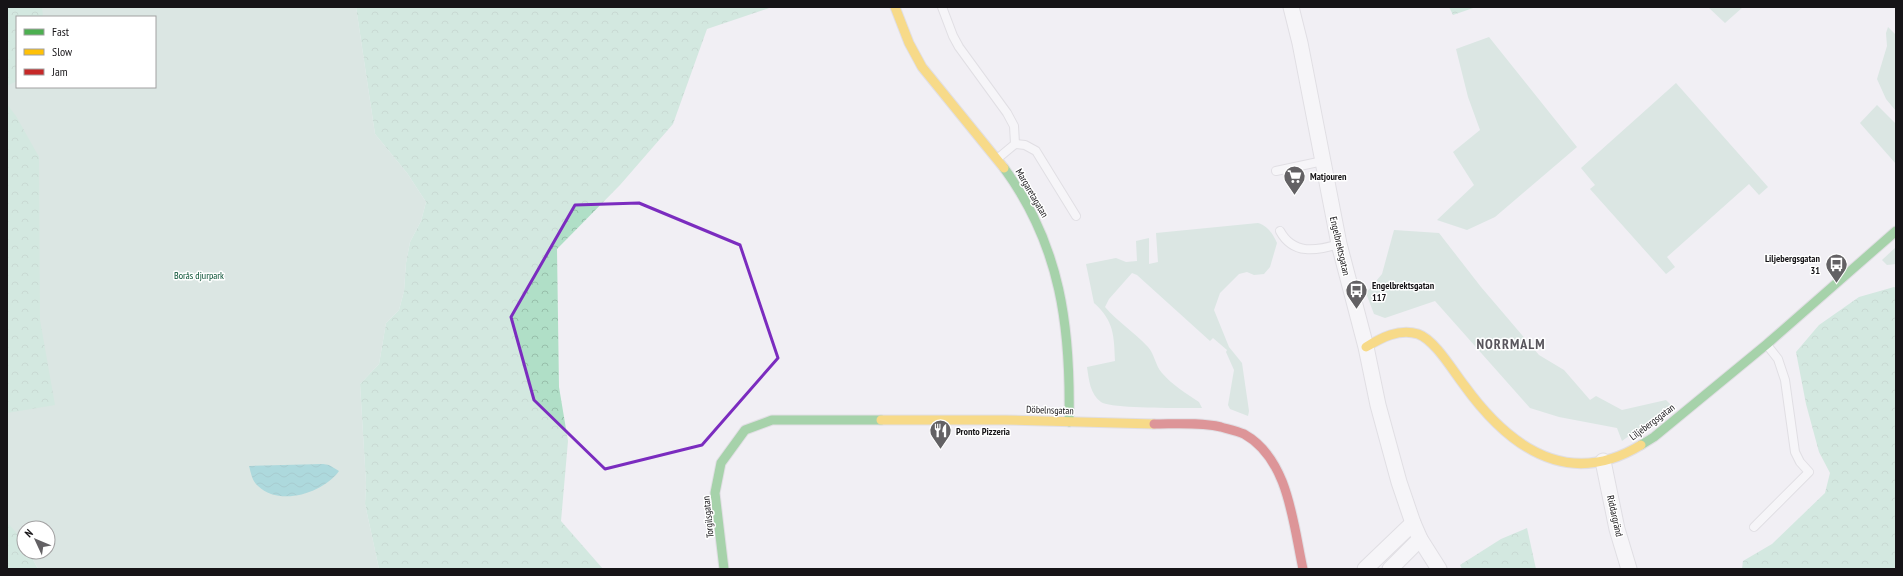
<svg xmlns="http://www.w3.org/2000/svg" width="1903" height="576" font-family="'PT Sans Narrow',sans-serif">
<defs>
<pattern id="forest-crowns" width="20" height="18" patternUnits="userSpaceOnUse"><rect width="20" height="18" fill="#b0dfc7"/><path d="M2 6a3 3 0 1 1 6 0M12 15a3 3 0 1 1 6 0" fill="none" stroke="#97beaa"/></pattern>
<pattern id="water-waves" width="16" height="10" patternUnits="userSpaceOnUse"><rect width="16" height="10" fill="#5bbec0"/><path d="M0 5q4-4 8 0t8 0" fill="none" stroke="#4ea2a4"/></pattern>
</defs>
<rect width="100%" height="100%" fill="#f1eff4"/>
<g fill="#c0dcce" fill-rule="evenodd">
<path d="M7,7h349l19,127 32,39 19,29 -5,19 -11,21 -4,21 -2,28 -5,19 -13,13 -7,41 -19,20 6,99 -1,21 14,65h-341l-9,-17h19v-24h-24v17l-17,-22zM17,17h138v70h-138z"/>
<polygon points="1708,7 1743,7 1725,23"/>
<polygon points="1888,27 1896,35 1896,111 1886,99 1877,79 1887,46 1886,33"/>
<polygon points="1489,37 1577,147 1495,217 1467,230 1437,220 1474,185 1453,152 1480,130 1468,97 1456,49"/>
<polygon points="1676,83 1768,187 1759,195 1749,184 1667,257 1675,267 1666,274 1590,189 1595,185 1581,168"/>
<polygon points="1877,105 1896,124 1896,164 1860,123"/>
<path d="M1258,223c10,3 15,11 19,20l-7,24 -6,7 -10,1 -7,-3 -8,2 -19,19 -6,17 15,37 13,16 7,48 -1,5 -18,-7 -2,-4 6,-35 -8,-18 1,-2 -14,-12 -3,3 -73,-66 -5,-2 -23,26 -4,8c13,15 29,25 43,40 7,8 7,18 14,26 10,12 25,21 37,29l3,6c-16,0 -92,1 -101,-6 -11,-8 -12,-22 -14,-35l28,-6c-1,-26 -1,-40 -21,-58l-8,-39 30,-6 10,4 11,-1 -1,-20 13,-3v26l9,-2 -2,-29z"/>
<polygon points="1394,230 1439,233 1481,287 1539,355 1564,370 1590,400 1596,396 1622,410 1666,400 1671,405 1622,441 1617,428 1559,417 1530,408 1435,301 1385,318 1374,314 1366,293 1382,274"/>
<polygon points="1896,247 1896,264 1887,265 1882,260"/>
</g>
<g fill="url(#forest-crowns)">
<polygon points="7,7 42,7 43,17 17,17 17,81 7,86"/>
<polygon points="356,7 772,7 707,29 673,124 620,185 557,249 559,387 568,441 561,521 603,569 379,569 365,504 366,483 360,384 379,364 386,323 399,310 404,291 406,263 410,242 421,221 426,202 407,173 375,134"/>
<polygon points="1449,7 1476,7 1453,15"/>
<polygon points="7,104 16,116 39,157 40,320 55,405 7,413"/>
<polygon points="1894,287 1896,288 1896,569 1742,569 1743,561 1772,544 1825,493 1830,473 1819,452 1806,404 1796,352 1819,325 1859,297"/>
<path d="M7,523c8,7 17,18 17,29h5l9,17h-31z"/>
<polygon points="1527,528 1536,569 1462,569 1460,565 1501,539"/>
</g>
<path fill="url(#water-waves)" d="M323,464l6,1 10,6c-16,22 -59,36 -81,15 -6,-5 -7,-13 -9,-20z"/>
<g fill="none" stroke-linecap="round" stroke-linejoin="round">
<defs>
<g id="lane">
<polyline points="942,7 953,36 959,47 1007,113 1014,126 1015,144 997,159"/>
<polyline points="1015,144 1025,145 1036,151 1076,216"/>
<polyline points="1276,171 1323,161"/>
<path d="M1280,231c13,24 36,20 59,13"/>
<polyline points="1754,527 1809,472 1800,462 1795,452 1785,380 1778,359 1767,345"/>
</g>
<g id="street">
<polyline points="1291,7 1300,43 1339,244 1366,347 1378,405 1399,482 1413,523 1420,539 1439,569"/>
<polyline points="1603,461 1617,529 1629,569"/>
<polyline points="1365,569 1413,523"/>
<polyline points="1390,569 1420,539"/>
</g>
<g id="fast">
<path d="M1004,168c57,78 67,160 65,254"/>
<polyline points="1641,445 1654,437 1767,344 1896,231"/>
<polyline points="724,569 715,493 721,463 745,430 772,420 881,420"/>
</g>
<g id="slow">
<polyline points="895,7 909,43 922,67 1004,168"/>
<path d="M1366,347c15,-9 33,-19 52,-13 17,6 35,37 46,51 44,61 103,105 177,60"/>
<polyline points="881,420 1005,420 1154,424"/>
</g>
<path id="jam" d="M1154,424c21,0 46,-2 67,3 7,2 16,4 23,7 45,25 49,90 59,135"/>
</defs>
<use href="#lane" stroke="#cdcbcf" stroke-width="10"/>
<use href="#street" stroke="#cdcbcf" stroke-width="17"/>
<use href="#fast" stroke="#cdcbcf" stroke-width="11"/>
<use href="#slow" stroke="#cdcbcf" stroke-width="11"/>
<use href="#jam" stroke="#cdcbcf" stroke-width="11"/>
<use href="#lane" stroke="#fdfdfd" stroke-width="8"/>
<use href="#street" stroke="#fdfdfd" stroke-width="15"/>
<use href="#fast" stroke="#4caf50" stroke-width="9"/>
<use href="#slow" stroke="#ffc107" stroke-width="9"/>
<use href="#jam" stroke="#c62828" stroke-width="9"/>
</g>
<path d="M0 0H1903V576H0ZM639,203l101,42 38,113 -76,87 -97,24 -71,-69 -23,-83 64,-112z" fill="#f1eff4" fill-opacity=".55" fill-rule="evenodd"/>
<path fill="none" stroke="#7b2cbf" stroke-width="3" stroke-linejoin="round" d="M639,203l101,42 38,113 -76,87 -97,24 -71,-69 -23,-83 64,-112z"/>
<defs>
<symbol id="supermarket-pin" viewBox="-11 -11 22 30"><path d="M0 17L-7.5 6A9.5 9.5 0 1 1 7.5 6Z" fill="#636164" stroke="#fff"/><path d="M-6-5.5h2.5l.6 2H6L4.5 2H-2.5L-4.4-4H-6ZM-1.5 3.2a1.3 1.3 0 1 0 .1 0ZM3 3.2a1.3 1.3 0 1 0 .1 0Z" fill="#fff"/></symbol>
<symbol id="bus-pin" viewBox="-11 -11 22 30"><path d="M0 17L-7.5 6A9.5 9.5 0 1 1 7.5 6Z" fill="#636164" stroke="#fff"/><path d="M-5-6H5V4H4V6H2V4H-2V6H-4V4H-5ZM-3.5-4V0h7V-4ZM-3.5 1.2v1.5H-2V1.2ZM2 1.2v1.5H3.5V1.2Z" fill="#fff"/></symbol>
<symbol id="restaurant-pin" viewBox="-11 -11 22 30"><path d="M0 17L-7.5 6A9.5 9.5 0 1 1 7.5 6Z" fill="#636164" stroke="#fff"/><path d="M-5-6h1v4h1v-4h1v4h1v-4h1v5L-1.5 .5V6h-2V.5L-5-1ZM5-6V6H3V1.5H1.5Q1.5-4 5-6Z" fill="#fff"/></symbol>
</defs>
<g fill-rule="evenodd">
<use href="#supermarket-pin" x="1282" y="164" width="25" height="34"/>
<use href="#bus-pin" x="1824" y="252" width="25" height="34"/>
<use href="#bus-pin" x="1344" y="278" width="25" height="34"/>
<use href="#restaurant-pin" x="928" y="418" width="25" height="34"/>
</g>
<g text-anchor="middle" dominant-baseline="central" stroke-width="3" stroke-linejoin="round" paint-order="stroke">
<g font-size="10" font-weight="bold" fill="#161417" stroke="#fff" text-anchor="start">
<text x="1310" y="176">Matjouren</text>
<text x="1820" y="258" text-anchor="end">Liljebergsgatan<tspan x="1820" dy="12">31</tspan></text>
<text x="1372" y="285">Engelbrektsgatan<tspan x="1372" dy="12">117</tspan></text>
<text x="956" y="431">Pronto Pizzeria</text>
</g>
<g font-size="10" fill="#161417" stroke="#fff">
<text transform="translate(1032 193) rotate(60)">Margaretagatan</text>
<text transform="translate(1340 246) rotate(77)">Engelbrektsgatan</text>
<text transform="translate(1050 410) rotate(2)">Döbelnsgatan</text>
<text transform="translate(1652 422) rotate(-37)">Liljebergsgatan</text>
<text transform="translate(1615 516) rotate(77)">Riddargränd</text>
<text transform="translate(708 517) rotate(-96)">Torgilsgatan</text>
</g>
<g font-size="10" fill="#034d2f" stroke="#fff">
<text x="199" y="275">Borås djurpark</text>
</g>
<g font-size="14" font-weight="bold" letter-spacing="1" fill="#58555c" stroke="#fff">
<text x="1511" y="344">NORRMALM</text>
</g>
</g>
<rect width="1903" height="576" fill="none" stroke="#161417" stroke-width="16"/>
<rect x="16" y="16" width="140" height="72" fill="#ffffff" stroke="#a2a1a2"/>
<rect x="24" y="29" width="20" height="6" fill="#4caf50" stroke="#a2a1a2"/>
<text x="52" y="36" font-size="12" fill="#161417">Fast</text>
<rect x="24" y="49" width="20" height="6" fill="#ffc107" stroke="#a2a1a2"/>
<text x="52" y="56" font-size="12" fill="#161417">Slow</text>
<rect x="24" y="69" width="20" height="6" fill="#c62828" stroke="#a2a1a2"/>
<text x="52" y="76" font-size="12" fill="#161417">Jam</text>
<g transform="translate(36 540) rotate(314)"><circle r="19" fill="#ffffff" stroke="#a2a1a2"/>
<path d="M0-3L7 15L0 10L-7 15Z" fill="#636164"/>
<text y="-6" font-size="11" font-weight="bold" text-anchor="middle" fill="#161417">N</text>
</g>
</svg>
